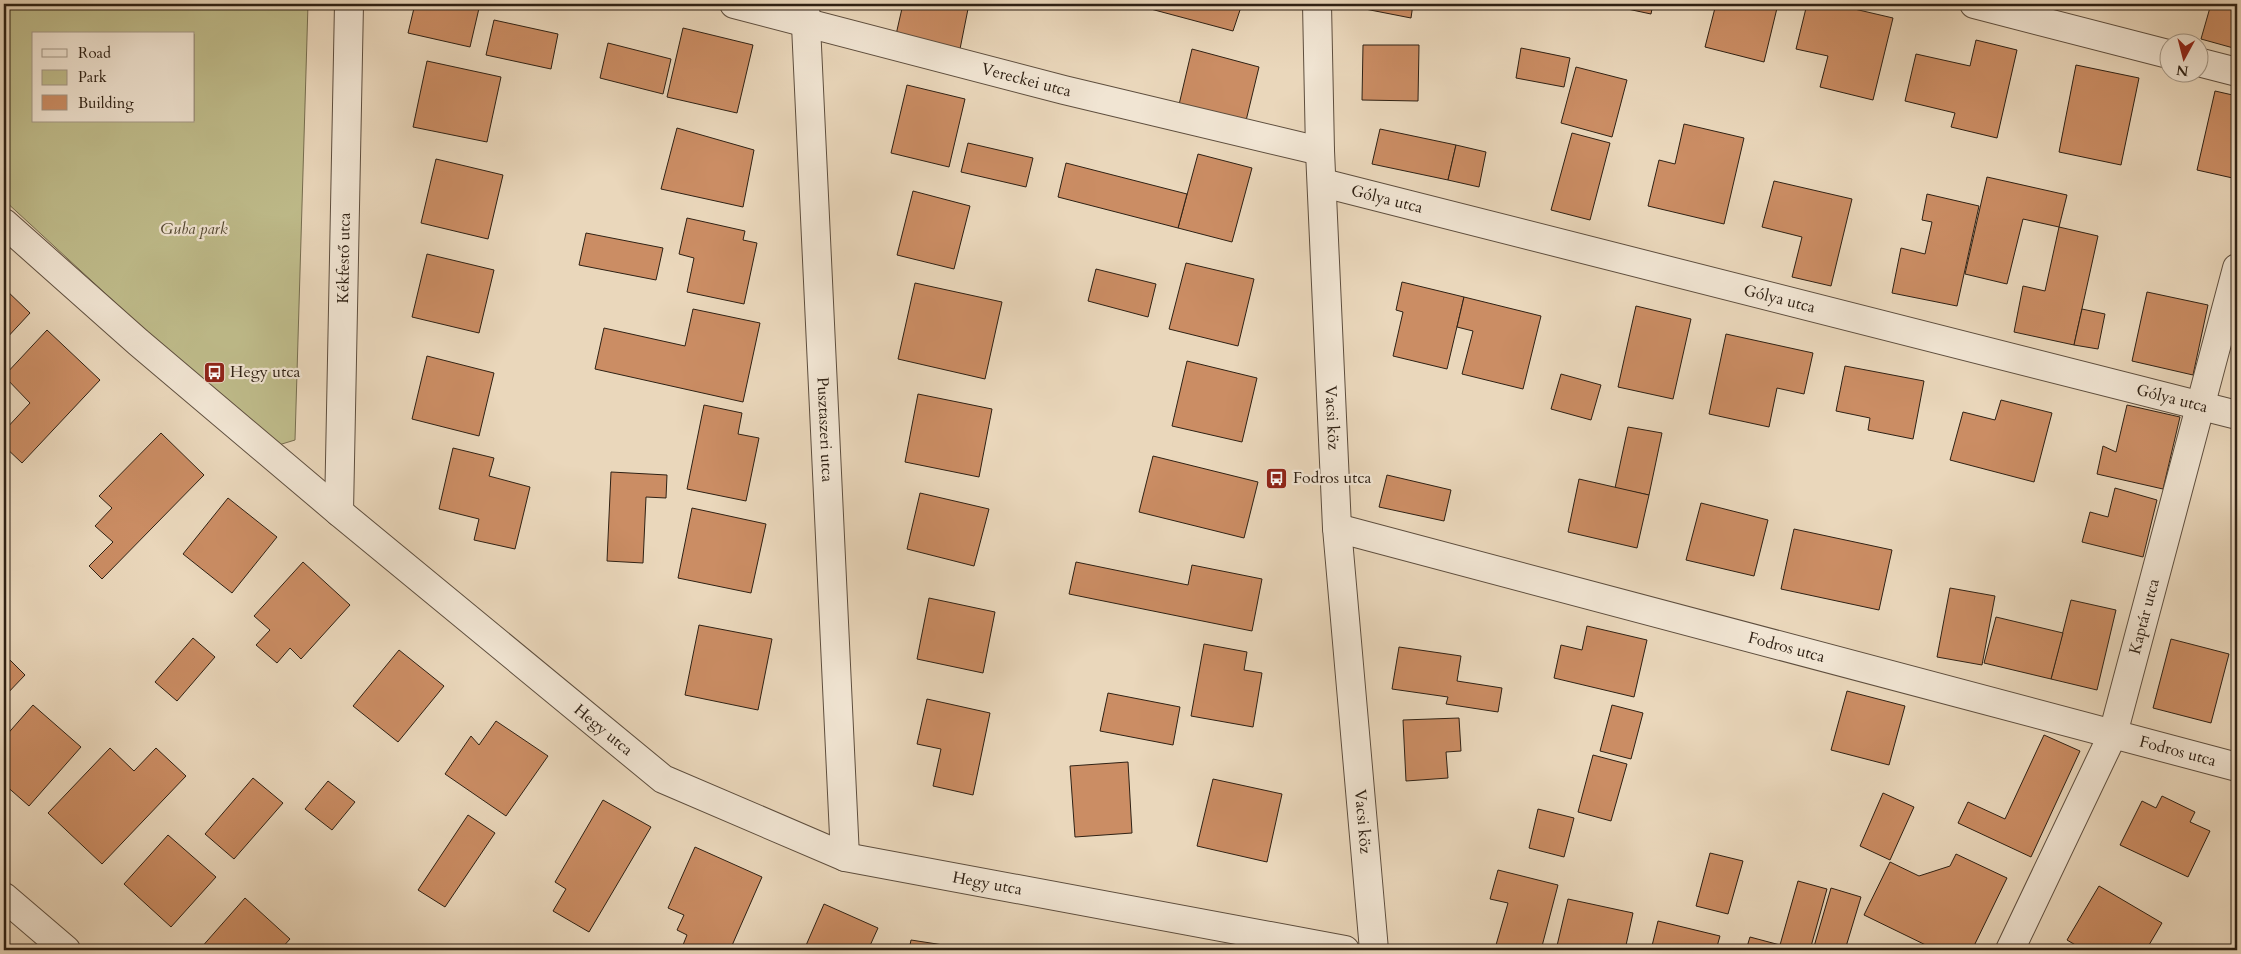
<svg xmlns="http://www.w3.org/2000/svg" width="2241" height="954" font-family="Cardo,serif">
<rect width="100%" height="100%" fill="#ead7bb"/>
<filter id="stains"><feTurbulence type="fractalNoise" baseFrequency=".004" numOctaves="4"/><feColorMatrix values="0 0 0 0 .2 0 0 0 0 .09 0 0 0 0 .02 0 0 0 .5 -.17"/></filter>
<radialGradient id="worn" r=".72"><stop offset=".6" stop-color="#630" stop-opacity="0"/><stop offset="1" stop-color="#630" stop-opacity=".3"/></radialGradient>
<path fill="#bfbc8b" stroke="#776e50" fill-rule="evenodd" d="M4,4h304l-13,436 -23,7 -268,-247zM34,34h160v87h-160z"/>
<g fill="#cb8d64" stroke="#2f2114">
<polygon points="415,4 480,4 470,47 408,33"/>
<polygon points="903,4 969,4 959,54 895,39"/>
<polygon points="1132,4 1242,4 1233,31"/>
<polygon points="1361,4 1413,4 1411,18 1360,8"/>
<polygon points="1604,4 1653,4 1651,14"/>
<polygon points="1716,4 1778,4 1764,62 1705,47"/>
<polygon points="1807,4 1833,4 1893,18 1873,100 1820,87 1828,56 1796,49"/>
<polygon points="2211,4 2237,4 2237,49 2201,39"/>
<polygon points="494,20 558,34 551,69 486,55"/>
<polygon points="683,28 753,45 737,113 667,97"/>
<polygon points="1976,40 2017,50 1997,138 1951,127 1955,113 1905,101 1916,54 1970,66"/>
<polygon points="608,43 671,59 663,94 600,78"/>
<polygon points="1363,45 1419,45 1418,101 1362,100"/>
<polygon points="1521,48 1570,58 1564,87 1516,78"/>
<polygon points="1192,49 1259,67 1244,129 1178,109"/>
<polygon points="427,61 501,77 487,142 413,127"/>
<polygon points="2076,65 2139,78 2121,165 2059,152"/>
<polygon points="1576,67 1627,80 1612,137 1561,123"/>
<polygon points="907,85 965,99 949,167 891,153"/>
<polygon points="2215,91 2237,96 2237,179 2197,170"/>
<polygon points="1684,124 1744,138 1724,224 1648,206 1659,160 1675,164"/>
<polygon points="677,128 754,150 743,207 661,189"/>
<polygon points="1380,129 1456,145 1448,180 1372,164"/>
<polygon points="1572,133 1610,143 1590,220 1551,210"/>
<polygon points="968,143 1033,158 1026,187 961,172"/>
<polygon points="1456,145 1486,152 1479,187 1448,180"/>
<polygon points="1198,154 1252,168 1232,242 1178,228"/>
<polygon points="436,159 503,175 488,239 421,223"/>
<polygon points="1066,163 1187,194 1178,228 1058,197"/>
<polygon points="1987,177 2067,195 2059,227 2023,219 2007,284 1965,274"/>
<polygon points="1774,181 1852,199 1831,286 1792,277 1802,237 1762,227"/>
<polygon points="913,191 970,206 954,269 897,255"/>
<polygon points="1927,194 1979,206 1957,306 1892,293 1901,248 1925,254 1932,222 1922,220"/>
<polygon points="687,218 745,231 743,240 757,243 744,304 687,292 694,258 679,254"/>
<polygon points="2059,227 2098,236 2074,345 2014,332 2023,286 2045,291"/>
<polygon points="586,233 663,248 656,280 579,265"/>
<polygon points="427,254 494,270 479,333 412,317"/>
<polygon points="1186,263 1254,279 1238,346 1169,329"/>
<polygon points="1096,269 1156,284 1148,317 1088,301"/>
<polygon points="1402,282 1464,297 1447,369 1393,356 1403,312 1396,310"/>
<polygon points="915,283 1002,302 985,379 898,359"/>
<polygon points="4,288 30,313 4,341"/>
<polygon points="2147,292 2208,305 2193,375 2132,361"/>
<polygon points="1464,297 1541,316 1523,389 1462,374 1473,331 1457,327"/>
<polygon points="1636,306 1691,319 1673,399 1618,387"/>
<polygon points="693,309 760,323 743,402 595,369 604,328 685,346"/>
<polygon points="2082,309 2105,314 2098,349 2074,345"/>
<polygon points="47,330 100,380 22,463 4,446 4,431 30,403 4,376"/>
<polygon points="1726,334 1813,353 1804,394 1777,388 1769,427 1709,414"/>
<polygon points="427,356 494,373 479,436 412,419"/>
<polygon points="1187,361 1257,378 1242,442 1172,426"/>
<polygon points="1845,366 1924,381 1913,439 1868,430 1870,418 1836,411"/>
<polygon points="1561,374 1601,385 1591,420 1551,409"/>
<polygon points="918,394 992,409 979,477 905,462"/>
<polygon points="2001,400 2052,413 2034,482 1950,460 1963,412 1995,420"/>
<polygon points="704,405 742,413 738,434 759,438 746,501 687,489"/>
<polygon points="2127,405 2180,417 2163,489 2097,474 2103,446 2116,452"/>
<polygon points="1628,427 1662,433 1649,495 1615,488"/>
<polygon points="161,433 204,475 102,579 89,566 113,542 95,526 112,508 99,496"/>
<polygon points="453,448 494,458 489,476 530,487 515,549 474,540 479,519 439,509"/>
<polygon points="1153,456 1258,482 1244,538 1139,512"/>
<polygon points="611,472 667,475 666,498 646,497 643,563 607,561"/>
<polygon points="1387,475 1451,490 1444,521 1379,507"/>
<polygon points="1579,479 1649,495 1637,548 1568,532"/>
<polygon points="2115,488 2157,500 2143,557 2082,542 2090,512 2108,517"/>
<polygon points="920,493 989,509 974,566 907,549"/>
<polygon points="228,498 277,537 232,593 183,554"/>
<polygon points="1701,503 1768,520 1754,576 1686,560"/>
<polygon points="692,508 766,524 751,593 678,578"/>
<polygon points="1794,529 1892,550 1879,610 1781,589"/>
<polygon points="303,562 350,605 301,659 290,648 277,663 256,645 270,630 254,616"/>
<polygon points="1076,562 1188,585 1192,565 1262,579 1252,631 1069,594"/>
<polygon points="1950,588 1995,596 1982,665 1937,657"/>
<polygon points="929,598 995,612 983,673 917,659"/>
<polygon points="2071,600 2116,610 2097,690 2051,679"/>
<polygon points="1996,617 2063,633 2051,679 1984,663"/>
<polygon points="699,625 772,639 758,710 685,695"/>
<polygon points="1587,626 1647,640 1634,697 1554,678 1561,645 1582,650"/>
<polygon points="193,638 215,657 177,701 155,682"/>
<polygon points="2171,639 2229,654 2211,723 2153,708"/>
<polygon points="1204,644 1247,652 1244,670 1262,673 1253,727 1191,716"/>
<polygon points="1399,647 1461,656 1457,681 1502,688 1498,712 1446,704 1448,697 1392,689"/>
<polygon points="399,650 444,686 398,742 353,706"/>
<polygon points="4,654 25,675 4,697"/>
<polygon points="1847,691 1905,706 1889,765 1831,750"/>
<polygon points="1108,693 1180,707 1173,745 1100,731"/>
<polygon points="927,699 990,713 973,795 933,786 941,749 917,744"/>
<polygon points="33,705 81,747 29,806 4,784 4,738"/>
<polygon points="1612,705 1643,713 1631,759 1600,751"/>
<polygon points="1459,718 1461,751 1446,752 1448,778 1406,781 1403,720"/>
<polygon points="496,721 548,756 506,816 445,774 471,736 479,745"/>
<polygon points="2044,735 2080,751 2031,857 1958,823 1968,802 2005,819"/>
<polygon points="110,748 134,771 156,748 186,776 102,864 48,813"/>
<polygon points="1593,755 1627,764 1611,821 1578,812"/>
<polygon points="1128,762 1132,833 1075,837 1070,766"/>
<polygon points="253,778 283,803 234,859 205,834"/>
<polygon points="1213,779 1282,794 1267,862 1197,846"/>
<polygon points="328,781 355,802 332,830 305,809"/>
<polygon points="1883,793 1914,807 1890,860 1860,846"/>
<polygon points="2162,796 2195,812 2190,822 2210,831 2188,877 2120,845 2142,801 2156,808"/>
<polygon points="603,800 651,827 589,932 553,911 566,889 555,882"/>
<polygon points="1538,809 1574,818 1564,857 1529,848"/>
<polygon points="468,815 495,833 445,907 418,890"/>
<polygon points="168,835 216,877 171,927 124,884"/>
<polygon points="695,847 762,877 730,950 681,950 687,935 677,930 684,915 668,908"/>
<polygon points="1710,853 1743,861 1728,914 1696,906"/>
<polygon points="1956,854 2007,878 1972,950 1936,950 1864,915 1890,862 1919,876 1950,866"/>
<polygon points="1498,870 1558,885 1541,950 1516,950 1496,945 1508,903 1490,899"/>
<polygon points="1798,881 1827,889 1810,950 1780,945"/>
<polygon points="2099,886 2162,923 2146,950 2084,950 2067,940"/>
<polygon points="1831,888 1861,897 1845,950 1813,950"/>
<polygon points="245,898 290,939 280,950 202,950 200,949"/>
<polygon points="1568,899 1633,913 1625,950 1556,950"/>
<polygon points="824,904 878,928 868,950 804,950"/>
<polygon points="1658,921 1720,936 1716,950 1651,950"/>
<polygon points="1750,937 1780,945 1800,950 1746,950"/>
<polygon points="911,940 976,950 909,950"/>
<polygon points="482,946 490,950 479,950"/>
</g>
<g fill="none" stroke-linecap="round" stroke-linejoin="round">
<defs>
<g id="minor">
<path id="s1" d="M734,4l330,86 256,61"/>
<path id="s2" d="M805,4l40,853"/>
<polyline points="1974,4 2168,54"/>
<polyline points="2198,62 2237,72"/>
<path id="s3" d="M1323,183l914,232"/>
<path id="s4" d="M4,223l134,119 201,170 324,267 182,78 500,93"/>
<path id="s5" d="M339,512l10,-508"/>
<path id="s6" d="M1337,528l900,239"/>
<polyline points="4,897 66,950"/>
<path id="s7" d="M2010,950l103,-216 124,-466"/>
</g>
<g id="tertiary">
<path id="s8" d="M1317,4l3,147 17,377 37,422"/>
</g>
</defs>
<use href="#minor" stroke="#5e4e3e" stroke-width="30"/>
<use href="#tertiary" stroke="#5e4e3e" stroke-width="30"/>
<use href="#minor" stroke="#f1e5d3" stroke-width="28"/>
<use href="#tertiary" stroke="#f1e5d3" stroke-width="28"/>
</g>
<defs>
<symbol id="bus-square" viewBox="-11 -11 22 22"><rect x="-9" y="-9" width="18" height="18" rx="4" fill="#8f2418" stroke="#f1e5d3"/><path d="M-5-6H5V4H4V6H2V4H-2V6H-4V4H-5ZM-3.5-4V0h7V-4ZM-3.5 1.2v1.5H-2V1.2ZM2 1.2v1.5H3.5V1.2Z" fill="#fff"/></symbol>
</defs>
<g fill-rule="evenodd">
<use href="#bus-square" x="202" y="360" width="25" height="25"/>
<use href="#bus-square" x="1264" y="466" width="25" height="25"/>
</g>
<g text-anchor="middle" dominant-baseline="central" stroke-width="4.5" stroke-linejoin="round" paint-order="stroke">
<g font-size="16" fill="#2f2114" stroke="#f1e5d3">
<text stroke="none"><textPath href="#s1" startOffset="302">Vereckei utca</textPath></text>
<text stroke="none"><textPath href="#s3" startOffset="66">Gólya utca</textPath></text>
<text stroke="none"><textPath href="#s5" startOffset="254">Kékfestő utca</textPath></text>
<text stroke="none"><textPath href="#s3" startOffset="471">Gólya utca</textPath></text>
<text stroke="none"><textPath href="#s3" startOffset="876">Gólya utca</textPath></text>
<text stroke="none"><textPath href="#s8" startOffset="414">Vacsi köz</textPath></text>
<text stroke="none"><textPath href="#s2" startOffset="426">Pusztaszeri utca</textPath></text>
<text stroke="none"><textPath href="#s7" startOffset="361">Kaptár utca</textPath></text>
<text stroke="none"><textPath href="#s6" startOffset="465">Fodros utca</textPath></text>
<text stroke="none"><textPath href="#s4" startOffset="785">Hegy utca</textPath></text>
<text stroke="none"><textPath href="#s6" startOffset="870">Fodros utca</textPath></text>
<text stroke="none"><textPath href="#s8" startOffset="819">Vacsi köz</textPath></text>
<text stroke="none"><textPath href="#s4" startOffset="1205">Hegy utca</textPath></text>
</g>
<g font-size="16" font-style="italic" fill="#534832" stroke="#f1e5d3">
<text x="194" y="229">Guba park</text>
</g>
<g font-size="16" fill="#2f2114" stroke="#f1e5d3" text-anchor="start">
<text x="230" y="372">Hegy utca</text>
<text x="1293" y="478">Fodros utca</text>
</g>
</g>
<rect width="2241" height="954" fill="none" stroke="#ead7bb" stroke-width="20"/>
<rect x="5" y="5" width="2231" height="944" fill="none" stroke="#2f2114" stroke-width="2.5"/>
<rect x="10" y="10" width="2221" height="934" fill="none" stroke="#2f2114"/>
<rect x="32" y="32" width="162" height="90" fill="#f1e5d3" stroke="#a39787"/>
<rect x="42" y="49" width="25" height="8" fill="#f1e5d3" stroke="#a39787"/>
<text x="78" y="58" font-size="15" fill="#2f2114">Road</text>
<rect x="42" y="70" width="25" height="15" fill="#bfbc8b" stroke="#a39787"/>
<text x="78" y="82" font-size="15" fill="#2f2114">Park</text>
<rect x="42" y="95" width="25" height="15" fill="#cb8d64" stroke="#a39787"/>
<text x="78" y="108" font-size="15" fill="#2f2114">Building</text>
<g transform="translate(2184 58) rotate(187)"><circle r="24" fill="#f1e5d3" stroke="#a39787"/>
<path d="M0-4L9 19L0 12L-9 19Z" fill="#8f2418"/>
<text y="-8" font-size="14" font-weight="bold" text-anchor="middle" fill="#2f2114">N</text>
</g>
<rect width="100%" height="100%" filter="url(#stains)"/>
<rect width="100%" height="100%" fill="url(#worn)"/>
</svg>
